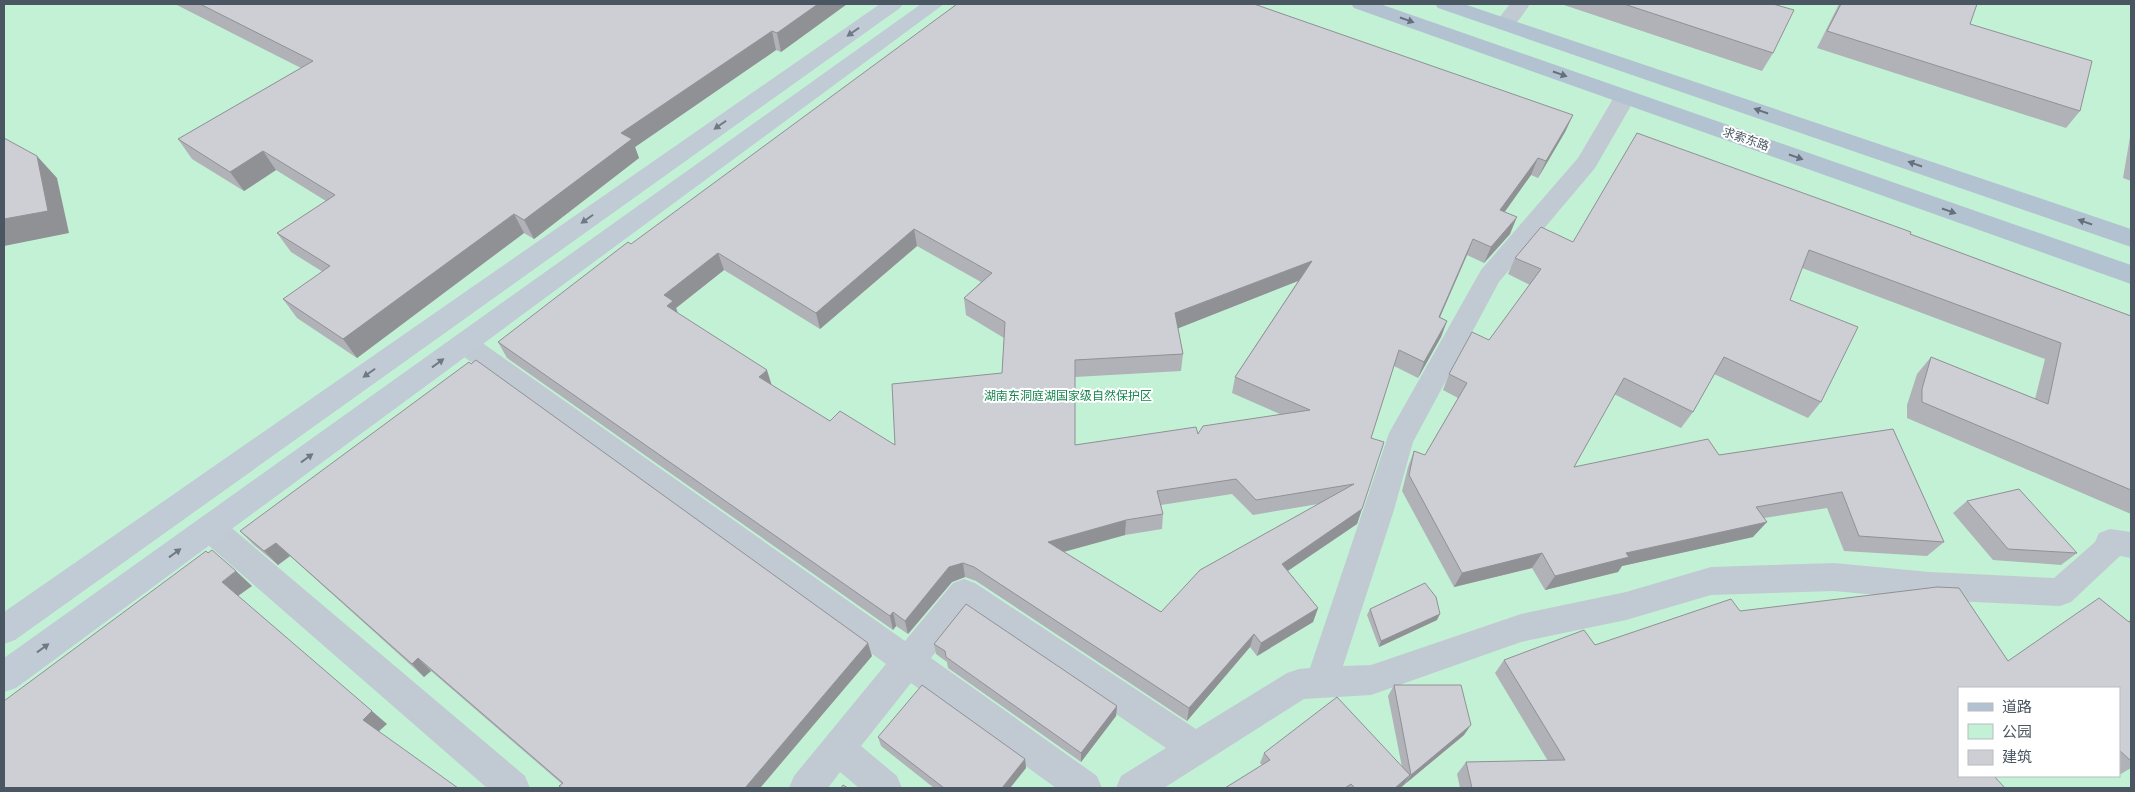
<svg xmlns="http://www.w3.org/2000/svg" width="2135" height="792" font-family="'Nunito Sans','Noto Sans SC',sans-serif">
<rect width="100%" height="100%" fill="#f5f3f3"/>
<path fill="#c3f1d5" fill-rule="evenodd" d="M4,4h2127v784h-2127zM1959,688h160v88h-160z"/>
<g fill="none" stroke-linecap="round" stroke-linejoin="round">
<g fill="#c1cad2" fill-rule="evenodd">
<path d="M1510,4h20c-9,13 -17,29 -33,24l-3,-4z"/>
<polygon points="1625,90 1633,92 1636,97 1595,168 1499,282 1413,442 1394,510 1343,666 1371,665 1521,614 1626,592 1711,567 1834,563 1930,572 2054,578 2095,542 2099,533 2110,529 2131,532 2131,558 2120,556 2071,602 2060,606 1930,600 1834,591 1711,595 1626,620 1521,642 1371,695 1304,699 1164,788 1116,788 1121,776 1166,748 967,613 931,658 1097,776 1102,788 1056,788 911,683 861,746 897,776 902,788 859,788 840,772 828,788 789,788 794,776 886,664 456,351 452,344 456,337 465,334 474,337 905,641 953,583 964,579 975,583 1196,729 1287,673 1299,669 1310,668 1389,433 1481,270 1578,158 1617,92"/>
<polygon points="210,515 221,519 525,776 530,788 487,788 199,537 195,528 199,519"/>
</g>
<g fill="#c1cbd6" fill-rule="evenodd">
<polygon points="880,4 903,4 900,8 15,640 4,644 4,612"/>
<polygon points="921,4 944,4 16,688 4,692 4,658"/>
</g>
<g fill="#b3c2d1" fill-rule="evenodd">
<polygon points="1351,4 1380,4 2131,265 2131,284 1354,8"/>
<polygon points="1435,4 1464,4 2131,229 2131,247 1438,8"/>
</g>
</g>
<g fill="#b0b2b7" fill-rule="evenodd">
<polygon points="175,4 847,4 781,52 776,50 635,147 639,158 534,239 524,233 357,358 297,318 283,299 323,272 291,252 277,233 326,201 276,170 244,191 192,159 178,139 301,68"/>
<polygon points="1561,4 1773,4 1773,53 1762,71"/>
<polygon points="1839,4 1977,4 1970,24 2080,111 2066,128 1817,48"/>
<path d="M1573,115l-8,17 -27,46 -7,-3 -27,37 6,22 -26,29 -17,-8 -27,62 7,4 -6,16 -23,41 -24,-12 -23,72 -9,71 -5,15 -69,47 30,37 -5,14 -56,34 -7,-9 -63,74 -211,-140 -11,-4 -13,5 -44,52 -12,-8 -3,4 -386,-272 -9,-16 133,-98zM917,246l64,36 -17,16 2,17 38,23 -2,35 -107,72 -65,-24 -59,-36 -93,-72 -2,-5 48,-38 96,59zM1298,281l-63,96 -3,16 48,21 -82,20 -123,11v-68l106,-6 2,-17 -5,-26zM1232,494l21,21 65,-11 -157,108 -97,-60 61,-17 37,-6 1,-15 -2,-9z"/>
<polygon points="2131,131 2131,181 2123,178"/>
<polygon points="1910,234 2131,316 2131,514 1907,418 1907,405 1917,374 1931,357 2035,399 2045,359 1802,268 1790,300 1821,402 1808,418 1714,374 1693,412 1681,428 1614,394 1574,467 1719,455 1893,429 1944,542 1927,556 1844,551 1827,508 1764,518 1753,537 1622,566 1618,572 1545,590 1532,568 1454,587 1402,491 1408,467 1414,451 1425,455 1458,398 1443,390 1449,374 1489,340 1530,285 1508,274 1515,258 1573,242"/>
<polygon points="1967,501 2077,553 2061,565 1993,560 1953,513"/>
<polygon points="240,531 872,656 760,788 562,788 559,786 562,784 431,671 424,677 290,556 278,565 254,545"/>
<polygon points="1370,609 1437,620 1379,647 1367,615"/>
<polygon points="1740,611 2008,661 2128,622 2131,619 2131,768 2119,775 2119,688 1959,688 1959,776 2005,788 1460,788 1457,774 1466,762 1548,761 1495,673 1504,660 1595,645"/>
<polygon points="934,644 1117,706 1116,716 1081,762 948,668 947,662 936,654"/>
<polygon points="1394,685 1464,735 1400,788 1225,788 1262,765 1260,763 1264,753 1402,767 1388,696"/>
<polygon points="878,737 1025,759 1026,768 1010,788 934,788 881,746"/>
</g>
<g fill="#909195">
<polygon points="818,4 847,4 781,52 777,33"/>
<polygon points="772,31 776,50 635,147 639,158 534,239 524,220 621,133"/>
<polygon points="1573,115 1565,132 1538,178 1546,161"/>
<polygon points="263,151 276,170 244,191 230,172"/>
<polygon points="37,156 57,178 69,233 4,246 4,219"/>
<polygon points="1538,158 1531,175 1494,227 1500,210"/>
<polygon points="514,214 524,233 357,358 343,339"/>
<polygon points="1517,217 1510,234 1484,263 1491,247"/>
<polygon points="914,229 917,246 820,329 816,313"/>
<polygon points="1473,239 1467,255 1433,333 1439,317"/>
<polygon points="718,253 724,270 676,308 679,317 667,306 664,295"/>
<polygon points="1312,261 1308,277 1174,330 1175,313"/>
<polygon points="1447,321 1441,337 1418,378 1424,362"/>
<polygon points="767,370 772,386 759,377"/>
<polygon points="1362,509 1357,524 1277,578 1282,564"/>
<polygon points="1126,520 1125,535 1048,556 1048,542"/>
<polygon points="1767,522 1753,537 1622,566 1618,572 1545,590 1555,576 1626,553"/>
<polygon points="276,543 290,556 278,565 264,551"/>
<polygon points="1542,553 1532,568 1454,587 1462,573"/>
<polygon points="963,563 965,577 952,582 908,634 905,621 949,567"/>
<polygon points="236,571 252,586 238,596 222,582"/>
<polygon points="1318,608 1313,622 1257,656 1261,643"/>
<polygon points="893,612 896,626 893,630 890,616"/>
<polygon points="1440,614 1437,620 1379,647 1381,641"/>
<polygon points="1254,634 1250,647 1187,721 1189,708"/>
<polygon points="868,643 872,656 760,788 745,788"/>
<polygon points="418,658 431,671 424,677 412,664"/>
<polygon points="1117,706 1116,716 1081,762 1081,753"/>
<polygon points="372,711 387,724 377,733 363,720"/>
<polygon points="1471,725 1464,735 1405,784 1411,775"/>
<polygon points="1025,759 1026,768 1010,788 1002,788"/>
<polygon points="1410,775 1404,785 1400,788 1395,788"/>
</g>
<g fill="#cdcfd5" stroke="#909195" fill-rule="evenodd">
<polygon points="200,4 818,4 777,33 772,31 621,133 632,139 524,220 514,214 343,339 283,299 330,266 277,233 335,195 263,151 230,172 178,139 313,61"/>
<path d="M957,4h297l319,111 -27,46 -8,-3 -38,52 17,7 -26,30 -18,-8 -34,78 8,4 -23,41 -25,-12 -28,88 13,4 -22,67 -80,55 36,44 -57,35 -7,-9 -65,74 -215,-141 -11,-4 -14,4 -44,54 -12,-9 -3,4 -392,-274 130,-100 3,2zM914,229l78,44 -28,25 41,24 -3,51 -110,11 3,61 -55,-34 -10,10 -71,-44 8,-7 -100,-64 6,-5 -9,-6 54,-42 98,60zM1312,261l-77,116 75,33 -107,16 -5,8 -2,-7 -121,18v-85l108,-6 -8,-41zM1236,479l20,21 98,-16 -154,86 -39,42 -113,-70 78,-22 37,-6 -6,-23z"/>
<polygon points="1624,4 1773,4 1794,10 1773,53"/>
<polygon points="1841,4 1977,4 1970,24 2092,61 2080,111 1827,31"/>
<polygon points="1637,133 1911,232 1910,234 2131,316 2131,490 1922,402 1922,389 1931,357 2048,404 2061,343 1809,250 1790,300 1858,327 1821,402 1724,357 1693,412 1624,378 1574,467 1708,439 1719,455 1893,429 1944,542 1859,536 1842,492 1756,507 1767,522 1626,553 1629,557 1555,576 1542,553 1462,573 1409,475 1414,451 1425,455 1467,383 1449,374 1472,332 1489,340 1541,269 1515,258 1541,227 1573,242"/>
<polygon points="4,138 37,156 48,211 4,219"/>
<polygon points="476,360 868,643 745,788 562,788 559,786 563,783 418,658 412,664 276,543 264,551 240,531 469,362 471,364"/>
<polygon points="2019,489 2077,553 2008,549 1967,501"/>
<polygon points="212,550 236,571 222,582 372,711 363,720 458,788 4,788 4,701 206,551 208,553"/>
<polygon points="1425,583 1436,597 1440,614 1381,641 1370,609"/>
<polygon points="1937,587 1959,588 2008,661 2099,598 2129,622 2131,621 2131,761 2119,750 2119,688 1959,688 1959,776 1994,776 2005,788 1472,788 1466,762 1565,760 1504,660 1584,630 1595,645 1731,599 1740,611"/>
<polygon points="966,604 1117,706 1081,753 946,657 945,651 934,644"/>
<polygon points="922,685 1025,759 1002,788 944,788 878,737"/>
<polygon points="1394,685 1461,685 1471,725 1411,775"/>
<polygon points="1337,697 1410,775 1395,788 1355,788 1351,784 1345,788 1225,788 1270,760 1264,753"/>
<polygon points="843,785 848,788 841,788"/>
</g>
<defs><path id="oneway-solid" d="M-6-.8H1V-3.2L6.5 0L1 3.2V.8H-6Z" transform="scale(1.25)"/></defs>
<g fill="#64717d">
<use href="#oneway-solid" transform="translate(1407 20) rotate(19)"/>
<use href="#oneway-solid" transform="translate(1560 74) rotate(19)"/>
<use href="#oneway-solid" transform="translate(1761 111) rotate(-161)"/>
<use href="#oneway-solid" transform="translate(1796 157) rotate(19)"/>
<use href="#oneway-solid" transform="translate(1915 164) rotate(-161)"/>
<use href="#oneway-solid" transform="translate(1949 211) rotate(19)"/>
<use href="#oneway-solid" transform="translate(2085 222) rotate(-161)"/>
</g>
<g fill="#6e7984">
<use href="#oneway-solid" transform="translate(853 32) rotate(145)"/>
<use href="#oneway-solid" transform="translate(720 125) rotate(145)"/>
<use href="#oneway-solid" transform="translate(587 219) rotate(145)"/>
<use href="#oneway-solid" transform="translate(438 363) rotate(-36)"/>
<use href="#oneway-solid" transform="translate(369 373) rotate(145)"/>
<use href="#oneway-solid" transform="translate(307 458) rotate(-36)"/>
<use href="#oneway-solid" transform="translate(175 553) rotate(-36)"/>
<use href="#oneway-solid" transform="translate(43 648) rotate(-36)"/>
</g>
<g text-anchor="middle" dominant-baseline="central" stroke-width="4" stroke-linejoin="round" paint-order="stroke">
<g font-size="12" fill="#4a5661" stroke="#fff">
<text transform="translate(1746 139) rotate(19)">求索东路</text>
</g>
<g font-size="12" fill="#17864f" stroke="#fff">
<text x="1068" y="396">湖南东洞庭湖国家级自然保护区</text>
</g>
</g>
<rect width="2135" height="792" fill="none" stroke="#4a5661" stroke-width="10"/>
<rect x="1958" y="687" width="162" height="90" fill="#ffffff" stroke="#b7bbc0"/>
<rect x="1968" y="703" width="25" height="8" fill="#b3c2d1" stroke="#b7bbc0"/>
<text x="2002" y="712" font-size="15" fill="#4a5661">道路</text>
<rect x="1968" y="724" width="25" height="15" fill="#c3f1d5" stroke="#b7bbc0"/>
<text x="2002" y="737" font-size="15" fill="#4a5661">公园</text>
<rect x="1968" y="750" width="25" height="15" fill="#cdcfd5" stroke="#b7bbc0"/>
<text x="2002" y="762" font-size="15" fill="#4a5661">建筑</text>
</svg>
